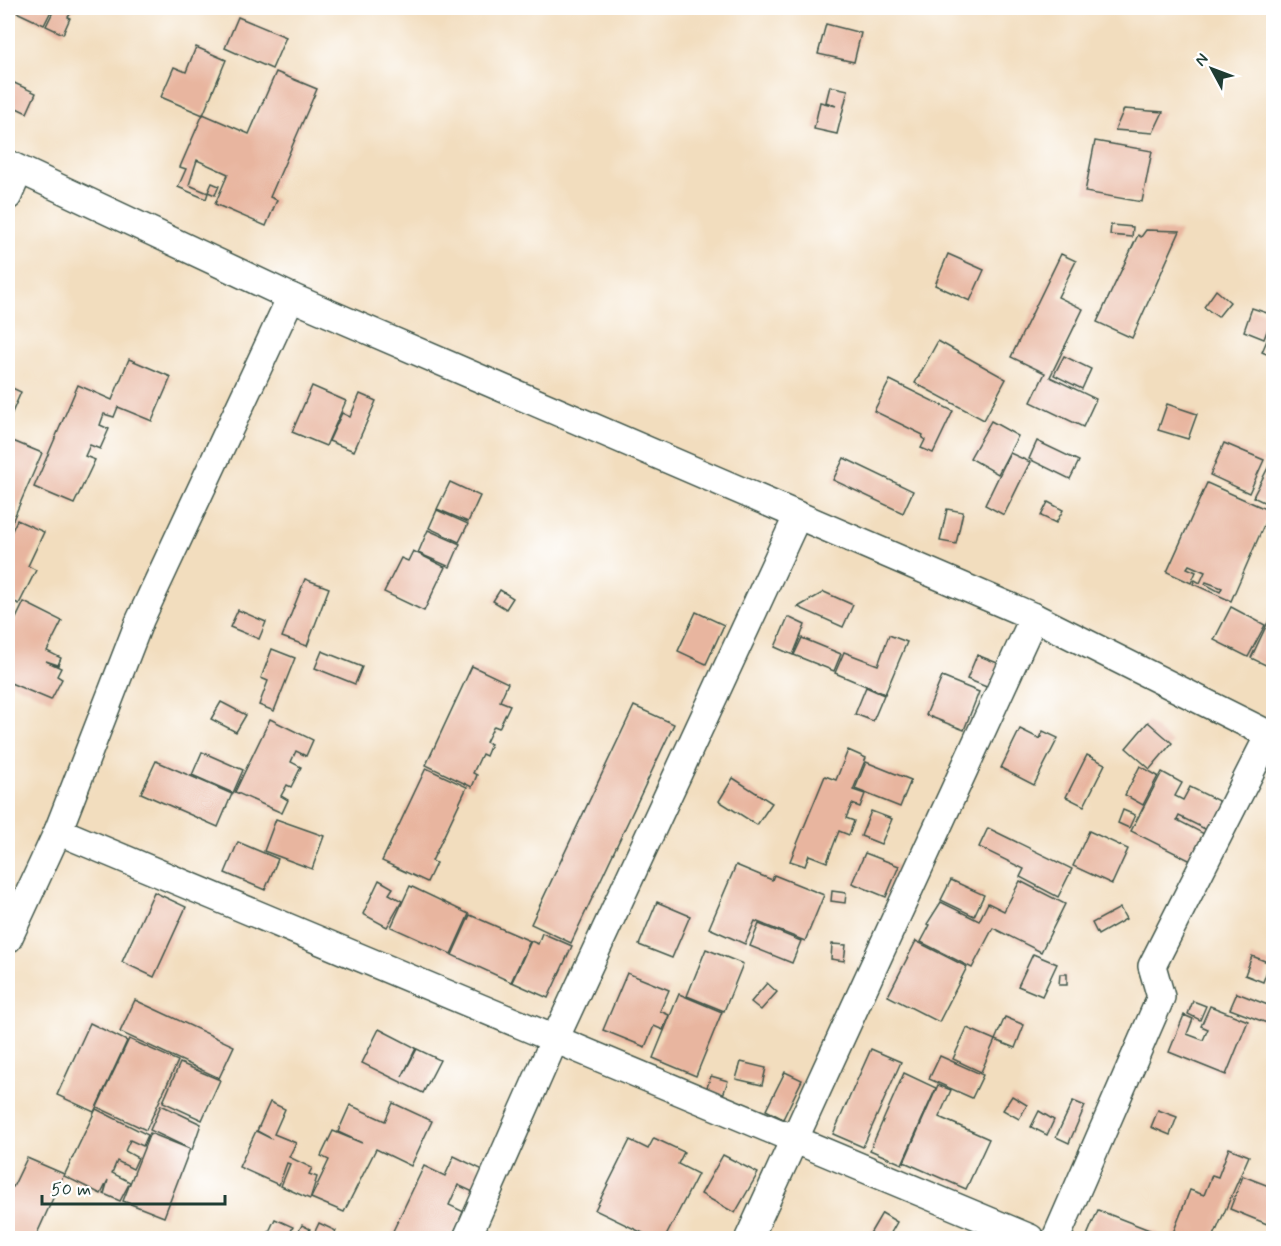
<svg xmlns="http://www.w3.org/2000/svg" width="1281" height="1246" font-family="Mynerve,sans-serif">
<rect width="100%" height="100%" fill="#fff"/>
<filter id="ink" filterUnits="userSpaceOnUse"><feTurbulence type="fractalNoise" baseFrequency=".0167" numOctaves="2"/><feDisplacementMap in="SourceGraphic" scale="12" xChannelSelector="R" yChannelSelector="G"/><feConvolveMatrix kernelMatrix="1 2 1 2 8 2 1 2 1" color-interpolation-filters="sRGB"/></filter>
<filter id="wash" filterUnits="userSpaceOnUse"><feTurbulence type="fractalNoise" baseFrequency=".008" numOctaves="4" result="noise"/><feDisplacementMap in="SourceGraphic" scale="24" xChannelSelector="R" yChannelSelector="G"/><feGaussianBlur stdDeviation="1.35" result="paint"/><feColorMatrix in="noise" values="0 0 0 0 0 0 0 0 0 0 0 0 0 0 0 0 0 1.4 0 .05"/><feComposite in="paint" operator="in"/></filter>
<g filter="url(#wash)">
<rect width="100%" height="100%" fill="#f2ddbe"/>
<g id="blocks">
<g fill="#e8b59f" fill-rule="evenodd">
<polygon points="8,8 49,8 52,9 44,25"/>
<polygon points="55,8 75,8 68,17 70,18 63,34 46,26"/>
<polygon points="238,17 286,37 272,69 225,48"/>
<polygon points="826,24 861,33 854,62 818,54"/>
<polygon points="196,47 226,60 203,115 161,97 174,67 186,72"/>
<polygon points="276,72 317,89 270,197 277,200 266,226 215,204 228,174 197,160 189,185 208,193 206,199 178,187 186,169 180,167 203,114 249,134"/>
<polygon points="10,81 36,93 27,113 8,104"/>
<polygon points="830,86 848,90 837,134 814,129 820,102 836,106 826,102"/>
<polygon points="1124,109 1163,112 1153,133 1115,130"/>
<polygon points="1095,141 1152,151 1142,202 1085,192"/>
<polygon points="212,183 219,186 215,195 208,192"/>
<polygon points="1111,225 1133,227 1132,237 1110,235"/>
<polygon points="1146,230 1180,231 1132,338 1097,322 1138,235 1141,237"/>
<polygon points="948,254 984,270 970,301 935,285"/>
<polygon points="1061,254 1076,261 1058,297 1083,309 1050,377 1096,399 1083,427 1031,402 1045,373 1011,357"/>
<polygon points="1216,290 1230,302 1218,317 1204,307"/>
<polygon points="1252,308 1273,315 1264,339 1244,331"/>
<polygon points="1274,324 1274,357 1262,352"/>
<polygon points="938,341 1006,379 984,420 915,383"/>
<polygon points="1064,356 1091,369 1082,389 1054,375"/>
<polygon points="129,359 171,377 152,421 118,407 114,417 104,414 100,425 109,429 100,449 90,445 85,456 95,460 74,504 34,487 78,385 112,400"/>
<polygon points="890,380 953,411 933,453 921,448 925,440 922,438 923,435 874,411"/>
<polygon points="8,386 21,392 8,422"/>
<polygon points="312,386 346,401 326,446 292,432"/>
<polygon points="360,394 376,401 354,451 329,441 342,413 350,417"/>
<polygon points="1167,404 1197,414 1188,439 1158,430"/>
<polygon points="991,421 1018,436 998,474 970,458"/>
<polygon points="8,439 42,453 12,522 8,520"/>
<polygon points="1037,441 1079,461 1070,479 1029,459"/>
<polygon points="1224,443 1264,460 1249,493 1210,475"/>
<polygon points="1010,453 1030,462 1004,515 985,505"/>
<polygon points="1274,456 1274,507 1253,497"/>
<polygon points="844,458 913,491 903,513 833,480"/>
<polygon points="450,482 480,496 468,522 437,509"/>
<path d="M1207,483l63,28 -39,90 -38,-17 2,-4 5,3 5,-11 -16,-7 -2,3 9,4 -5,11 -24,-11zM1206,582l16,6 -2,4 -15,-8z"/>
<polygon points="1048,502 1063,510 1056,523 1041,516"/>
<polygon points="947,509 963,512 956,544 940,541"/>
<polygon points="437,510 468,524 459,542 429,528"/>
<polygon points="17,520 44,532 28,566 36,570 19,604 8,599 8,539"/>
<polygon points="428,530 460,544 450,567 418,553"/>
<polygon points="413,551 445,567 424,611 384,592 401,558 408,561"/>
<polygon points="305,579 329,588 307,646 282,637"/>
<polygon points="500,590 513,598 506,609 493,601"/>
<polygon points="824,592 853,605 843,627 798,607"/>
<polygon points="24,602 62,621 47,651 61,658 58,665 46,661 61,668 57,676 62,679 51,700 8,682 8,635"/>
<polygon points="1231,607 1265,625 1248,657 1214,640"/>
<polygon points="238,610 266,622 259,639 230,627"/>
<polygon points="696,612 724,625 706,664 678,651"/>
<polygon points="1271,616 1274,617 1274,669 1251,658"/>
<polygon points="788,617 805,625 793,655 775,647"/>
<polygon points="889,635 907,642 885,694 835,673 844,652 878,665"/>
<polygon points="802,638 841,654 834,671 794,655"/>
<polygon points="272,649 295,658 274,711 259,705 268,681 261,678"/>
<polygon points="322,651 362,667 355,684 315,668"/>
<polygon points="977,655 1000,664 989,688 967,679"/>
<polygon points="472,666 508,683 500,701 510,705 499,728 494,726 486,742 491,744 486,756 482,754 473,773 477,775 472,787 426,765"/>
<polygon points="942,677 979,692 964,730 926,715"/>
<polygon points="866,687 884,695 873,721 855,714"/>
<polygon points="221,702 246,715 236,732 211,719"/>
<polygon points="634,706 674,724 571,943 531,924"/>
<polygon points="270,719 313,740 306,756 296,751 291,762 301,767 291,787 287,785 281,796 288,800 282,813 235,792"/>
<polygon points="1148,722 1172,743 1150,769 1126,748"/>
<polygon points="1020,729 1040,739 1043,731 1058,738 1034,785 1001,768"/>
<polygon points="848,750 866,758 853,790 865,794 860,807 852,804 846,818 854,821 849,835 839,831 827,862 809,855 805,866 790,861 825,776 836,780"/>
<polygon points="202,752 243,770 233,793 192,775"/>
<polygon points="1087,755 1105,764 1084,806 1066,797"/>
<polygon points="156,761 232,794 218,827 141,793"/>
<polygon points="866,762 911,780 900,807 855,789"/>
<polygon points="1140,766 1158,776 1143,805 1125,795"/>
<polygon points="426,768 467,787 432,861 436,863 427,882 382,861"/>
<polygon points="1162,772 1182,783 1175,796 1183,800 1190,787 1229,806 1215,834 1179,816 1177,820 1212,838 1199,865 1131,831"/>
<polygon points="733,778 772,803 757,825 719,801"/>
<polygon points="1123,810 1135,815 1129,828 1118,823"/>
<polygon points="871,811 892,819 881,844 861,836"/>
<polygon points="276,819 324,836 312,869 264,851"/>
<polygon points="1274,823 1274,839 1268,836"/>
<polygon points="988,828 1072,869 1058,897 1020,877 1024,869 979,847"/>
<polygon points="1089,831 1128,849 1112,884 1073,866"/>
<polygon points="238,842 278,859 265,890 225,873"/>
<polygon points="865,853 899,866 886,897 852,883"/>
<polygon points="736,865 772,880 774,875 824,895 805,941 755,921 745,944 709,928"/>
<polygon points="379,880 393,888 389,894 402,901 387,927 363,914"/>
<polygon points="951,880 984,895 974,916 941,900"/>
<polygon points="1020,881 1065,904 1041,952 993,928 972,968 921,942 930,925 927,924 941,902 979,921 988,903 1004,911"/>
<polygon points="410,886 469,914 451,954 391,927"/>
<polygon points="832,891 846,893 845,903 831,901"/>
<polygon points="154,892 186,907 154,977 122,962"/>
<polygon points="657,902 690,916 672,958 639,945"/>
<polygon points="1120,908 1126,919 1098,935 1092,923"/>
<polygon points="470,915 530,941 511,982 452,955"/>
<polygon points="759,924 801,941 792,963 750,946"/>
<polygon points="542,933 572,946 548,998 512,982 531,941 538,944"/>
<polygon points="916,941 967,967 939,1022 888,996"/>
<polygon points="832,944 846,945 844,961 831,959"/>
<polygon points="706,949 743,964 724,1011 687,996"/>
<polygon points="1033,954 1057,964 1042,996 1018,986"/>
<polygon points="1252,956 1270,963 1263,982 1245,975"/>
<polygon points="627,973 669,990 660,1011 669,1015 663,1030 654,1026 645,1047 603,1030"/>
<polygon points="1060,974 1067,974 1067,985 1059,985"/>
<polygon points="767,983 777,992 761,1010 751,1002"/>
<polygon points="1274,983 1274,1000 1268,998"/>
<polygon points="1237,993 1273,1007 1267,1023 1230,1009"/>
<polygon points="679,994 722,1012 696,1076 653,1058"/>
<polygon points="135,1000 234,1046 219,1078 120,1032"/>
<polygon points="1193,1001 1206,1006 1200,1020 1188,1014"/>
<polygon points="1210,1006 1248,1021 1226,1075 1169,1052 1184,1015 1193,1019 1187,1034 1203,1040 1208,1029 1201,1026"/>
<polygon points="1005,1017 1024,1025 1015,1048 995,1040"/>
<polygon points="90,1023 127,1041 94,1112 57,1095"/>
<polygon points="967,1028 995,1040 981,1072 953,1059"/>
<polygon points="379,1029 416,1048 402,1077 417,1049 440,1060 423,1093 362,1063"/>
<polygon points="129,1039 178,1061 146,1130 97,1107"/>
<polygon points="871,1049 901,1062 863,1147 833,1134"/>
<polygon points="940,1056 983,1075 972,1098 929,1079"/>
<polygon points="741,1062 766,1068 762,1085 736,1079"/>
<polygon points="180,1063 220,1080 202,1120 163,1102"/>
<polygon points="785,1072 802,1080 783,1119 766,1110"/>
<polygon points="904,1073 936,1088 902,1164 870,1150"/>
<polygon points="711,1076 728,1081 723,1095 706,1090"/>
<polygon points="938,1085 951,1090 939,1117 989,1139 966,1189 904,1162"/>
<polygon points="1012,1096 1027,1105 1019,1119 1003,1110"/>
<polygon points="1073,1101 1085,1106 1069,1143 1056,1137"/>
<polygon points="270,1102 285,1109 274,1134 296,1143 289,1157 312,1168 309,1174 317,1177 310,1199 281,1186 290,1164 287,1163 279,1185 239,1167 256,1131 272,1139 257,1131"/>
<polygon points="393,1103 432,1121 411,1166 376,1149 344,1212 311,1198 329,1160 321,1156 333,1131 362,1143 338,1132 350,1105 385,1121"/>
<polygon points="161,1105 201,1124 192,1150 150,1130"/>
<polygon points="96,1109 148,1135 143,1146 130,1140 125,1151 138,1158 133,1169 117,1161 112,1173 130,1182 120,1201 104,1194 108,1180 101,1194 64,1176"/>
<polygon points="1158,1110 1177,1117 1170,1135 1151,1127"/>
<polygon points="1039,1111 1054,1120 1047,1135 1031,1127"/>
<polygon points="150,1133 190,1149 164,1217 123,1201"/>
<polygon points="654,1138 684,1152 678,1164 698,1174 665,1238 653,1238 595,1210 630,1140 648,1149"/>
<polygon points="1229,1148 1249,1156 1213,1238 1171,1238 1190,1190 1204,1195 1212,1175 1218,1177"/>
<polygon points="723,1155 758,1173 735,1213 701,1194"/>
<polygon points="454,1156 483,1170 473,1192 458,1185 449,1205 464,1212 451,1238 404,1238 392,1233 424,1166 445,1176"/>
<polygon points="27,1158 64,1174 35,1238 24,1238 8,1231 8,1185 13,1187"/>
<polygon points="1243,1176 1274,1188 1274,1208 1267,1224 1230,1209"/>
<polygon points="1098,1210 1170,1238 1086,1238"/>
<polygon points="882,1213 897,1222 888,1238 870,1238 868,1237"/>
<polygon points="275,1219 293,1227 289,1235 295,1238 302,1225 310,1229 305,1238 266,1238"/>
<polygon points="319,1223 336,1231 332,1238 312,1238"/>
</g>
</g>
</g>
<g filter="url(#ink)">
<use href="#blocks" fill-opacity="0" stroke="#3f5549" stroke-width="1.5"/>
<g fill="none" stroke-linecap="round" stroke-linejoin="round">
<defs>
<g id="minor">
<polyline points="8,164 291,297 1034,617 1274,737"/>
<polyline points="8,196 19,170"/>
<polyline points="58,831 1030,1238"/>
<polyline points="8,939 58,831 140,620 291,297"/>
<polyline points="467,1238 554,1041 797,517"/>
<polyline points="749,1238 1034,617"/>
<polyline points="1056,1238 1161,997 1152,966 1269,735"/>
</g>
</defs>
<use href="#minor" stroke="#3f5549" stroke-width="30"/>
<use href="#minor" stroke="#fff" stroke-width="27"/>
</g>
</g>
<rect width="1281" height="1246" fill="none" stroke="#fff" stroke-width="30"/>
<g transform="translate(1212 69) rotate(311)" stroke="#ffffff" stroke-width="4.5" paint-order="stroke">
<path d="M0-4.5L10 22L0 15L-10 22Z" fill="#1f3d34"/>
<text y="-9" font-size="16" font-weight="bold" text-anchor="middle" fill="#1f3d34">N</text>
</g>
<path d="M42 1195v9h183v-9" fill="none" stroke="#1f3d34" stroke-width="3"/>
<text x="51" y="1195" font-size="18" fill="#1f3d34" stroke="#ffffff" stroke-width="4.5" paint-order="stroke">50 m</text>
</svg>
